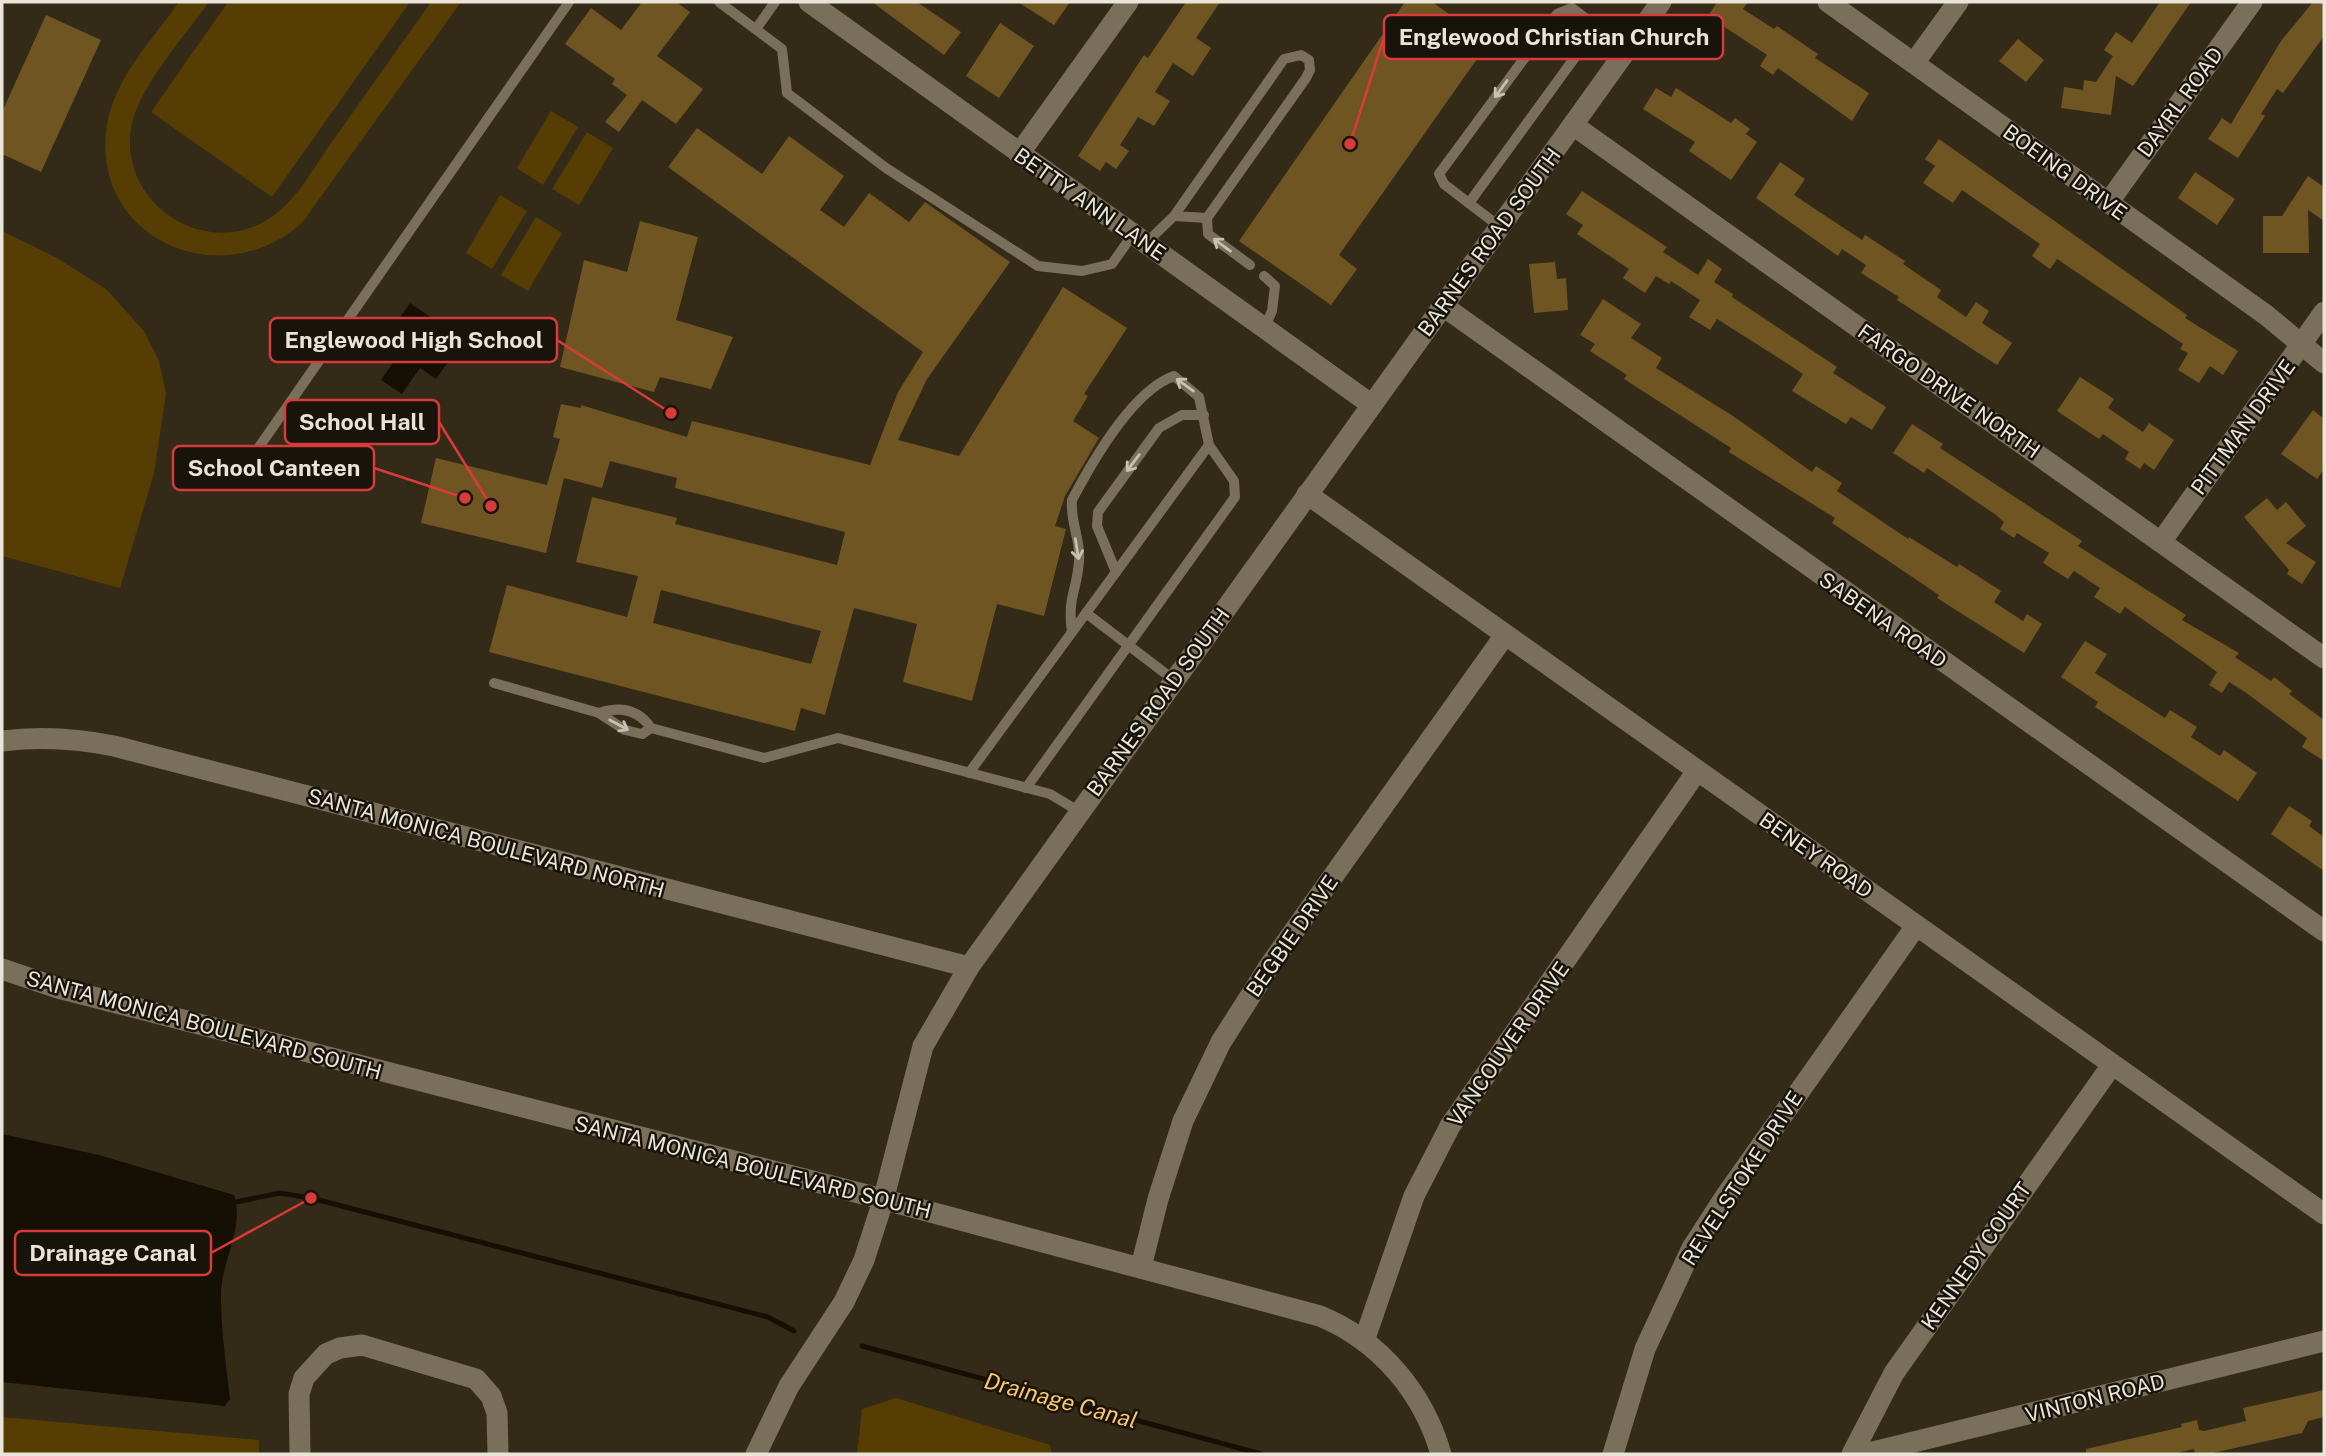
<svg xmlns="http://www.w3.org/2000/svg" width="2326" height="1456" font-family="'Public Sans',sans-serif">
<rect width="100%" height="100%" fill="#342a18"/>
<g fill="#563d04">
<path d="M179,2h30c-24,34 -71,85 -78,126 -12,78 78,134 142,88 24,-17 40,-47 56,-70 34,-48 68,-96 102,-144h30l-159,221c-82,73 -213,15 -195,-98 7,-46 46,-86 72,-123z"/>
<polygon points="228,2 410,2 272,197 151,112"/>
<polygon points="551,111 578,127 543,185 517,168"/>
<polygon points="587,132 613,148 579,205 552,189"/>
<polygon points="500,195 527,211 492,269 466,253"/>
<polygon points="536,217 562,233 528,291 501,275"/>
<polygon points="2,231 57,258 106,289 144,331 159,361 166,394 154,473 120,588 2,556"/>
<polygon points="896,1398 1050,1445 1052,1454 857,1454 862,1409"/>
<polygon points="2,1417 259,1440 259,1454 2,1454"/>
</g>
<g fill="#160f04">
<polygon points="410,303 464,340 436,379 420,368 402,394 381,380 399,354 383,342"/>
<path d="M2,1134l97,21 135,40c11,33 -13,66 -13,100 0,34 5,70 9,104l-5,7 -223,-24z"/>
</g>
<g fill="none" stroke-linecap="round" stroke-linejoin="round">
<g stroke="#160f04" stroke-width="5">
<polyline points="236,1202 280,1193 311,1198 768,1317 794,1331"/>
<polyline points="862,1346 1261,1454"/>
</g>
</g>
<g fill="#6f5522" fill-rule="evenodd">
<polygon points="642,2 676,2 690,12 657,56 703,89 676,124 642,100 619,132 605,122 627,95 612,84 615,79 565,44 591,8 621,30"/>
<polygon points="872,2 917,2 961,32 944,55"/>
<polygon points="1018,2 1070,2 1054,25"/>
<polygon points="1186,2 1220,2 1196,38 1211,48 1193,76 1173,63 1155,92 1170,101 1154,126 1138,117 1120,145 1129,151 1116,169 1106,162 1100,171 1078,156 1144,55 1148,58"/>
<polygon points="1405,2 1432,2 1489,42 1339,255 1357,269 1331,305 1239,241"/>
<polygon points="1717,2 1748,2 1743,9 1774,29 1777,26 1818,54 1815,58 1869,93 1852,121 1778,68 1773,75 1760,66 1767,55 1708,16"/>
<polygon points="2160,2 2191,2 2133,86 2116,76 2111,115 2061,108 2064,87 2083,90 2084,80 2096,82 2113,56 2104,50 2116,32 2132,43"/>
<polygon points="2313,2 2324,2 2324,36 2283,93 2277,89 2261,114 2265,116 2238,158 2208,139 2222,118 2231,124 2281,41"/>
<polygon points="46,15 101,40 41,172 2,154 2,112"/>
<polygon points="1000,23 1034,46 999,98 966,76"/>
<polygon points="2018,39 2044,60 2026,82 1999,61"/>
<polygon points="1656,88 1671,97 1676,88 1731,123 1735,118 1750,129 1746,134 1757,142 1731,180 1689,151 1695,142 1643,109"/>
<path d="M697,128l65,46 27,-38 55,40 -24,34 24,17 25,-34 40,29 16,-20 85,60 -83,117 -29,61 61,16 104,-169 64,41 -43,66 4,2 -15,25 26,17 -34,58 -10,30 11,3 -22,87 -47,-12 -25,97 -69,-19 14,-58 -63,-16 -29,107 -24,-7 -6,23 -306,-79 18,-67 120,32 11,-41 -62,-14 16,-65 85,21 -2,6 162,41 8,-33 -170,-44 2,-10 -67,-17 -8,27 -38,-10 -18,75 -125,-30 15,-65 111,27 13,-46 -7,-2 8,-33 20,4v-3l106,32 5,-16 178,44 28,-73 25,-40 -255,-185zM661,590l160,41 -10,33 -158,-41z"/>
<polygon points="1939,139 2187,315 2185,318 2238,351 2223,375 2210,366 2199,383 2178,370 2188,353 2180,349 2183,344 2057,259 2050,269 2032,256 2040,244 1962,190 1953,203 1923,183 1935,166 1925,159"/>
<polygon points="1780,162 1805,179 1794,195 1862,240 1865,235 1905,261 1903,264 1941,290 1937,297 1966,317 1976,302 1989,311 1982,323 2012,343 1997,365 1897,300 1899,297 1861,273 1866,265 1842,249 1838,256 1756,198"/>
<polygon points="2195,172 2235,199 2217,225 2178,198"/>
<polygon points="2308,176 2324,187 2324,221 2308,210 2309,253 2263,253 2263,216 2282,216"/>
<polygon points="1582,191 1667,247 1663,252 1698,275 1708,259 1722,269 1714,282 1733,294 1732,297 1837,367 1833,373 1886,407 1872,430 1851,417 1846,424 1792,391 1803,374 1774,355 1717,319 1710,330 1689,317 1700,300 1671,281 1669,284 1656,276 1645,293 1623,278 1629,269 1577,234 1583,225 1566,214"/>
<polygon points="640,221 698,237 676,320 733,337 711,389 660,377 654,392 560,367 584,260 627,272"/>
<polygon points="1555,262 1557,279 1566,278 1568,310 1534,313 1529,264"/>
<polygon points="1603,299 1641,324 1631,338 1662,358 1656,368 1733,416 1812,472 1816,466 1842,483 1837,491 1908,539 1909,537 1957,567 1959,564 2001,591 1994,602 2023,621 2027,614 2042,624 2024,653 1937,598 1939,595 1832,523 1835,518 1729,452 1731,448 1624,379 1627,375 1590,351 1595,344 1580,335"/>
<polygon points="2080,377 2114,399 2108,408 2143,432 2149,423 2174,440 2154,470 2144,463 2140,469 2125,459 2129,452 2103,434 2099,439 2057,411"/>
<polygon points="2313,410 2324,419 2324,469 2317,479 2281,454"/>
<polygon points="1912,424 1943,444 1940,448 2082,541 2078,546 2186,615 2182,620 2239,653 2235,657 2271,681 2274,677 2292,691 2289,694 2324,720 2324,761 2302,747 2307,738 2245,692 2229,682 2222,693 2209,685 2217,672 2205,663 2125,607 2120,614 2094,597 2100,588 2074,571 2068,579 2043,563 2049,553 2017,533 2014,538 2000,529 2004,522 1996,515 1927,468 1924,473 1893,453"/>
<polygon points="2267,498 2277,510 2286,502 2306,526 2286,543 2316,562 2302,584 2287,574 2289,570 2244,517"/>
<polygon points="2085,641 2107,654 2095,673 2165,718 2170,710 2197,727 2191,737 2220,756 2224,750 2257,773 2238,801 2095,707 2098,702 2061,677"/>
<polygon points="2289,806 2312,821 2309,826 2324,837 2324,871 2271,834"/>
<polygon points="2324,1390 2324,1417 2308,1421 2302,1433 2208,1454 2195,1454 2194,1449 2172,1454 2086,1454 2086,1449 2182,1427 2181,1424 2197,1420 2199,1430 2204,1431 2246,1421 2243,1408"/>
</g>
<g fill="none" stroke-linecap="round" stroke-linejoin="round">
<g stroke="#7a6f5b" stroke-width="10">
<polyline points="719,2 782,49 787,93 886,168 1038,266 1082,271 1112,264 1133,234"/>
<polyline points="756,29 775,2"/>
<polyline points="1469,203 1597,27"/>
<polyline points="1207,218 1208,234 1250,265"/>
<polyline points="1500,227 1444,184 1439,174 1557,14 1572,8 1627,49"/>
<polyline points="1146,243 1174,216 1284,59 1301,55 1309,60 1310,70 1306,78 1207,218 1174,216"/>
<polyline points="1264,329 1272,311 1275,286 1264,276"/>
<polyline points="250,460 569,2"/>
<polyline points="1116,572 1097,526 1098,512 1159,428 1182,415 1204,415"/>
<polyline points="1086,613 1174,680"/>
<path d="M1072,632c-5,-35 5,-41 7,-71 2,-21 -9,-39 -7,-61 20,-38 60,-109 102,-124l25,21 10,48"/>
<polyline points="494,683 599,713"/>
<path d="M651,728l-9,6 -17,-4 -26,-17c21,-7 39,-4 52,15l113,30 74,-20 212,56 30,18"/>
<polyline points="969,773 1209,445 1234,481 1235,497 1026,788"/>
</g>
<g stroke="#7a6f5b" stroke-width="21">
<polyline points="809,2 1372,405"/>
<polyline points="1828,2 2266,315 2324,363"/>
<polyline points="1914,63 1958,2"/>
<polyline points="1573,125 2324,658"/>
<polyline points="1019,154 1128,2"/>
<polyline points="2108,203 2252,2"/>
<polyline points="1443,306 2324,931"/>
<polyline points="1307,494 2324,1214"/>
<polyline points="2161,542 2324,312"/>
<path d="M2,741c39,-5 73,-3 112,5l855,221"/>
<path d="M2,969l56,19 805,206 457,122c60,25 103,76 121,138"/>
<polyline points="1141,1267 1158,1199 1183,1121 1221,1042 1272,962 1505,635"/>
<polyline points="1364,1341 1414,1196 1450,1126 1697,771"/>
<polyline points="300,1454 299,1394 304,1378 326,1354 340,1348 362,1345 476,1379 491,1396 497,1413 498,1454"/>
<polyline points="1613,1454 1645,1349 1692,1248 1727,1194 1916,926"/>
<polyline points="1852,1454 1894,1373 2112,1065"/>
<polyline points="1865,1454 2324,1341"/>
</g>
<polyline stroke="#7a6f5b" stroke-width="21" points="756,1454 789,1386 844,1302 864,1260 883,1201 923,1046 969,967 1661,2"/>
</g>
<defs><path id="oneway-shaft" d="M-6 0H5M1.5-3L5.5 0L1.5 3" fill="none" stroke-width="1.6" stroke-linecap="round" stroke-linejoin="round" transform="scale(1.75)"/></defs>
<g stroke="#c8c1b3">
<use href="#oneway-shaft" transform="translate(1501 89) rotate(126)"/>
<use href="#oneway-shaft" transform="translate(1222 245) rotate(-144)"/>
<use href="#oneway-shaft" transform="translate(1185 385) rotate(-144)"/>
<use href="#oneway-shaft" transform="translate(1133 463) rotate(127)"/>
<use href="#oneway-shaft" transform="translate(1077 549) rotate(81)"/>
<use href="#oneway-shaft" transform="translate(619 725) rotate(28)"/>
</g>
<g text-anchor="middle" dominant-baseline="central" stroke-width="5" stroke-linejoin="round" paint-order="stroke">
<g font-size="21" fill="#eae4d9" stroke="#18130b">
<text transform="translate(2180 102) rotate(-54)">DAYRL ROAD</text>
<text transform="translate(2065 172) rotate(36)">BOEING DRIVE</text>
<text transform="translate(1090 204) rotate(35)">BETTY ANN LANE</text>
<text transform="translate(1489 242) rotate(-54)">BARNES ROAD SOUTH</text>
<text transform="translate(1949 391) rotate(35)">FARGO DRIVE NORTH</text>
<text transform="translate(2243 427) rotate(-54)">PITTMAN DRIVE</text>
<text transform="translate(1883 620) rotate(35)">SABENA ROAD</text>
<text transform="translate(1158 702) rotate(-54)">BARNES ROAD SOUTH</text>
<text transform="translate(486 843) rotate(15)">SANTA MONICA BOULEVARD NORTH</text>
<text transform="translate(1816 855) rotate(35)">BENEY ROAD</text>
<text transform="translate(1292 936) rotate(-55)">BEGBIE DRIVE</text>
<text transform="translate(204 1025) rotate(15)">SANTA MONICA BOULEVARD SOUTH</text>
<text transform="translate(1508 1044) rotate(-55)">VANCOUVER DRIVE</text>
<text transform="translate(753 1167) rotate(14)">SANTA MONICA BOULEVARD SOUTH</text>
<text transform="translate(1742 1178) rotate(-57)">REVELSTOKE DRIVE</text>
<text transform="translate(1976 1256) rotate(-55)">KENNEDY COURT</text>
<text transform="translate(2095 1398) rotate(-14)">VINTON ROAD</text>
</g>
<g font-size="23" font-style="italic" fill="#f9c769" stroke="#18130b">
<text transform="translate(1061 1400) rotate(15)">Drainage Canal</text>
</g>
</g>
<path fill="none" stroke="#d83b3a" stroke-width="2.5" d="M1350 144L1384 37M671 413L557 340M491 506L439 422M465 498L374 468M311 1198L211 1253"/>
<g fill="#d83b3a" stroke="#18130b" stroke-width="2.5">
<circle cx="1350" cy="144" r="7"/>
<circle cx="671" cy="413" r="7"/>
<circle cx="491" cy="506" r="7"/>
<circle cx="465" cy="498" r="7"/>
<circle cx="311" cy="1198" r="7"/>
</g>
<g fill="#18130b" stroke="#d83b3a" stroke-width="2.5">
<rect x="1384" y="15" width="339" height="44" rx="7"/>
<rect x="270" y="318" width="287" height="44" rx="7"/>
<rect x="285" y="400" width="154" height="44" rx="7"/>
<rect x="173" y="446" width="201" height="44" rx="7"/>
<rect x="15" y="1231" width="196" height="44" rx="7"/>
</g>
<g font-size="23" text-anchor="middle" font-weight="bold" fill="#eae4d9">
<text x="1554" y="45">Englewood Christian Church</text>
<text x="414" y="348">Englewood High School</text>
<text x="362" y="430">School Hall</text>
<text x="274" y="476">School Canteen</text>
<text x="113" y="1261">Drainage Canal</text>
</g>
<rect width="2326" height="1456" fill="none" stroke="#eae4d9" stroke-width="7"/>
</svg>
